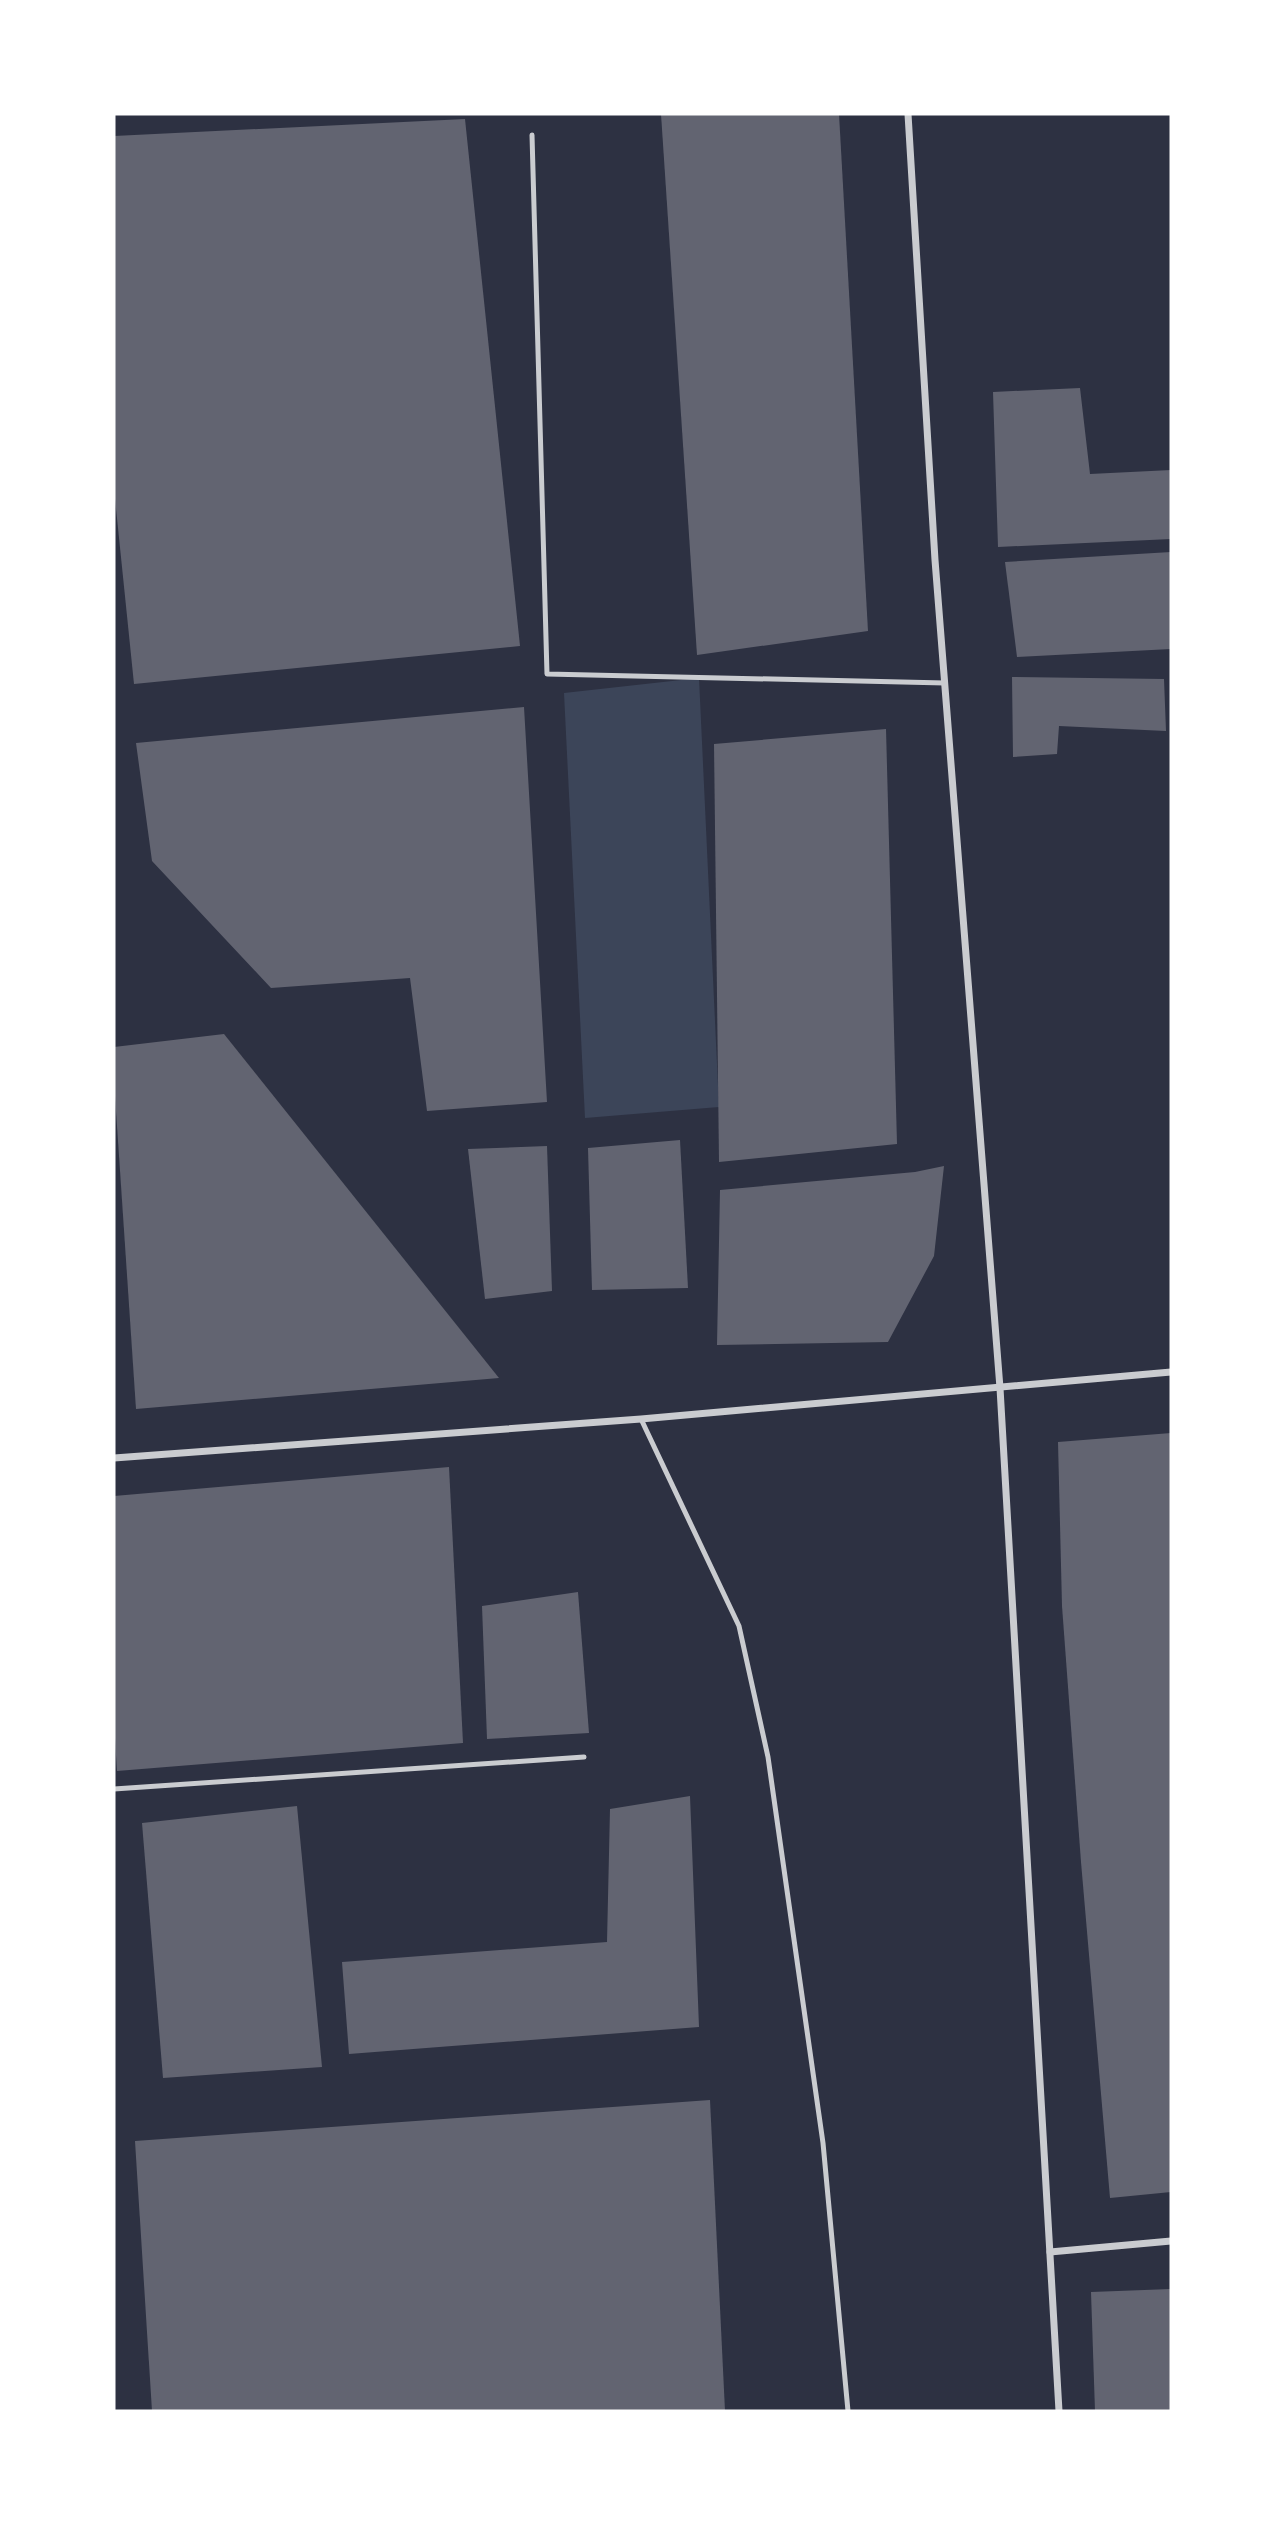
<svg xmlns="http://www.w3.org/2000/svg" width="1285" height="2525" font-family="Commissioner,sans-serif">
<rect width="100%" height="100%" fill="#2d3142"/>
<polygon fill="#3c4559" points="699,678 719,1107 585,1118 564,693"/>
<g fill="#626471">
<polygon points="661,114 839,114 868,631 697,655"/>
<polygon points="465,119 520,646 134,684 114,489 114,136"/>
<polygon points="1080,388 1090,474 1171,470 1171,539 998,547 993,392"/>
<polygon points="1171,552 1171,649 1017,657 1005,562"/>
<polygon points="1012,677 1164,679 1166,731 1059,726 1057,754 1013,757"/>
<polygon points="524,707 547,1102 427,1111 410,978 271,988 152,861 136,743"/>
<polygon points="886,729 897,1144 719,1162 714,744"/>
<polygon points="224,1034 499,1378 136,1409 114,1081 114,1047"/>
<polygon points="680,1140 688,1288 592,1290 588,1148"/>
<polygon points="547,1146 552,1291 485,1299 468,1149"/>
<polygon points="944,1166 934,1256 888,1342 717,1345 720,1190 915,1172"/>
<polygon points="1171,1433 1171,2192 1110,2198 1081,1862 1062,1606 1058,1442"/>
<polygon points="449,1467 463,1743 117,1771 114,1722 114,1496"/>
<polygon points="578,1592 589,1733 487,1739 482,1606"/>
<polygon points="690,1796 699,2027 349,2054 342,1962 607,1942 610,1809"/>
<polygon points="297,1806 322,2067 163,2078 142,1823"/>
<polygon points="710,2100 725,2411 152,2411 135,2141"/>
<polygon points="1171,2289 1171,2411 1095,2411 1091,2292"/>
</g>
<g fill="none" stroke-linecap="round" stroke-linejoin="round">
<g stroke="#caccd0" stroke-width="5">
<polyline points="532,135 547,674 945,683"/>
<polyline points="641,1419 739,1626 768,1757 823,2143 848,2411"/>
<polyline points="114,1789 584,1757"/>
</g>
<g stroke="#caccd0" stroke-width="7">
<polyline points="908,114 935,560 1000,1388 1059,2411"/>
<polyline points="114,1458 641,1419 1171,1372"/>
<polyline points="1050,2252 1171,2241"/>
</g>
</g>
<rect width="1285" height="2525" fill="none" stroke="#ffffff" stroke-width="231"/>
</svg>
